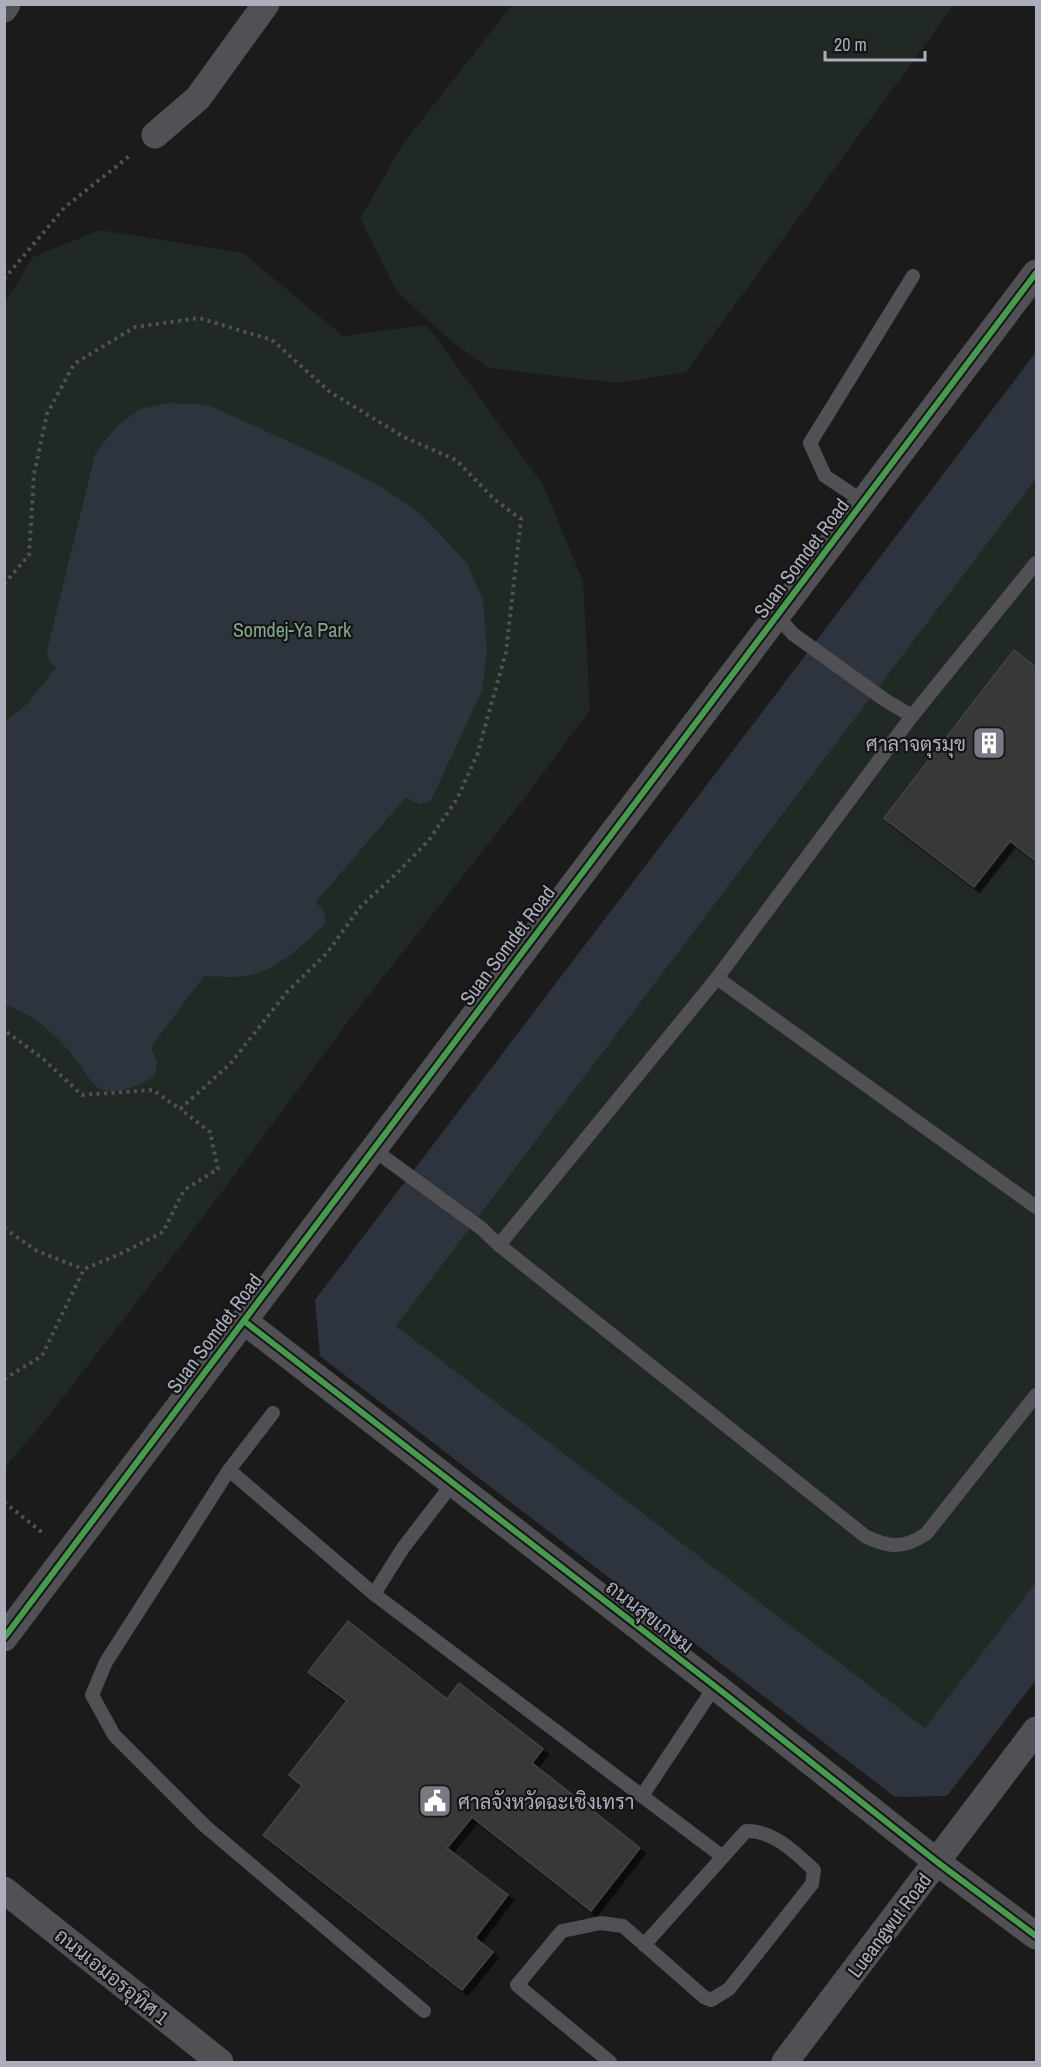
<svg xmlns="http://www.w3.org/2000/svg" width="1041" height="2067" font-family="'Archivo Narrow',Sarabun,sans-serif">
<defs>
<filter id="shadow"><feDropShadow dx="5.5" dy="5.5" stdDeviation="0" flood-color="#0009"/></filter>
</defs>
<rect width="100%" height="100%" fill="#1b1b1b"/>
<g fill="#202923">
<polygon points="512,5 512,4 954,5 686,372 617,383 488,368 451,341 397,292 360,218 403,144"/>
<polygon points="100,230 243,253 343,336 427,325 543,485 583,581 590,710 523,800 353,1015 213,1204 43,1423 5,1467 5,302 33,257"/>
<polygon points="1036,479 1036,1582 925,1729 396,1326"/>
</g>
<g fill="#2d343e">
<polygon points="1036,352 1036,479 396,1326 925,1728 1036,1582 1036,1680 947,1796 895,1797 320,1356 315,1300"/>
<path d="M169,403l39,2 128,58 47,25 39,27 45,48 16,37 4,52 -5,39 -52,111 -12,2 -12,-7 -90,105 9,11v12c-29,25 -52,51 -92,52 -10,0 -20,-1 -29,-1l-53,71 6,16 -3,14c-16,8 -38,21 -57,10 -7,-5 -14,-19 -20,-26 -20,-26 -42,-46 -72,-56v-283l22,-18 29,-36 -8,-9 -1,-8 48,-197 22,-28 23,-17z"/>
</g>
<g fill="#373739" stroke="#434447" stroke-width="1.5" filter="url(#shadow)">
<polygon points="1014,650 1036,667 1036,861 1010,841 974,887 884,818"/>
<polygon points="348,1621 447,1699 459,1683 543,1749 532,1763 640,1848 591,1911 472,1817 447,1848 508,1895 475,1938 493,1952 462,1990 263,1835 302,1786 289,1775 347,1701 308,1672"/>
</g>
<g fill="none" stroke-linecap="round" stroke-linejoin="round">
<g stroke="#515156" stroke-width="4" stroke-dasharray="3 4.5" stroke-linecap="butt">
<polyline points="4,279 65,207 132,154"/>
<polyline points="4,584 29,555 34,474 47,414 74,364 135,327 199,318 272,340 330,392 404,437 456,460 495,500 521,519 506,652 477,755 457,799 429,840 397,873 361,906 327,953 287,992 230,1064 180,1109 153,1090 82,1095 42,1058 4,1030"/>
<polyline points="4,1228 37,1251 83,1269"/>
<polyline points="4,1379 42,1356 84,1269 120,1254 163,1232 184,1190 218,1169 210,1132 180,1109"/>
<polyline points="4,1502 44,1534"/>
</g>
<g stroke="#515055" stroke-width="14">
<polyline points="864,502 825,476 810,443 913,276"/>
<polyline points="777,616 793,634 885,700 912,716"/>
<polyline points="717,978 1036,1207"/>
<path d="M374,1150l107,78 18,17 366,291c24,12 38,13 61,-2l110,-139"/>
<polyline points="499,1245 717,978 912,716 1036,563"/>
<polyline points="273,1413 229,1470 106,1662 92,1695 114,1735 205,1826 424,2011"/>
<polyline points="229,1470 374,1594 723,1857"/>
<polyline points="374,1594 403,1548 453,1483"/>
<polyline points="642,1796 715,1686"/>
<path d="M610,2062l-93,-77 45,-54 39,-8 22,3 81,71 7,3 18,-11 83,-105 2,-14c-18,-17 -41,-40 -68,-39l-102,114"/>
</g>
<g stroke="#515055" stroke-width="27">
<polyline points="4,9 7,4"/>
<polyline points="155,135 198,98 266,4"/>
<polyline points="244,1321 725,1694 937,1862 1036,1936"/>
<polyline points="4,1638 1036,273"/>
<polyline points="4,1890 220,2062"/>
<polyline points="785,2062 1036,1730"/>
</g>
<defs>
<g id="cycleway">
<polyline points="244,1321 725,1694 937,1862 1036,1936"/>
<polyline points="4,1638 1036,273"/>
</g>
</defs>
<use href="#cycleway" stroke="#151517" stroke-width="10"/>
<use href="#cycleway" stroke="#469c4c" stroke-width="6"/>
</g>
<defs>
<symbol id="building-square" viewBox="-11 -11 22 22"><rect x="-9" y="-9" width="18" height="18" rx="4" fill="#797b84" stroke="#151517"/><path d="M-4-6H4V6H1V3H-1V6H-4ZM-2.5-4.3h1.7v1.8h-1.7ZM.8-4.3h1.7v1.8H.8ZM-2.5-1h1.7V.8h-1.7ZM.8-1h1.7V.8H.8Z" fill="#fff"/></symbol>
<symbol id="civic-square" viewBox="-11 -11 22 22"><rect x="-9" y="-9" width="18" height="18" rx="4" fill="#797b84" stroke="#151517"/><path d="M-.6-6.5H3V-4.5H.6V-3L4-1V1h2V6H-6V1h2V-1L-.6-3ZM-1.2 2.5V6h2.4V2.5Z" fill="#fff"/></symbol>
</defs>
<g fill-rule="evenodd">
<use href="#building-square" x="970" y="724" width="38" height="38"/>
<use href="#civic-square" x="416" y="1782" width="38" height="38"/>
</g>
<g text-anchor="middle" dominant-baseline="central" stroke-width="4.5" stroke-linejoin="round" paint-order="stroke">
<g font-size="20" fill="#acaebc" stroke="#151517">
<text transform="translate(801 558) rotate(-53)">Suan Somdet Road</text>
<text transform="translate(507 945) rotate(-53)">Suan Somdet Road</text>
<text transform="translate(214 1333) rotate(-53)">Suan Somdet Road</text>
<text transform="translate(650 1616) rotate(38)">ถนนสุขเกษม</text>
<text transform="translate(889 1925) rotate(-53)">Lueangwut Road</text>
<text transform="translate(112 1976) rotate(39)">ถนนเอมอรอุทิศ 1</text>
</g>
<g font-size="20" fill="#82a88b" stroke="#151517">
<text x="292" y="629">Somdej-Ya Park</text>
</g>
<g font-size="20" fill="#acaebc" stroke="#151517" text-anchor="end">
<text x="966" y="743">ศาลาจตุรมุข</text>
<text x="458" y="1801" text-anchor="start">ศาลจังหวัดฉะเชิงเทรา</text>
</g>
</g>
<rect width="1041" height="2067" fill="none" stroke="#acaebc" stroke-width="12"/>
<path d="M825 51v9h100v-9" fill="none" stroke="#acaebc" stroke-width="3"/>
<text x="834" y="51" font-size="18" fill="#acaebc" stroke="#151517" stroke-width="4.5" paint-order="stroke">20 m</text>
</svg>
